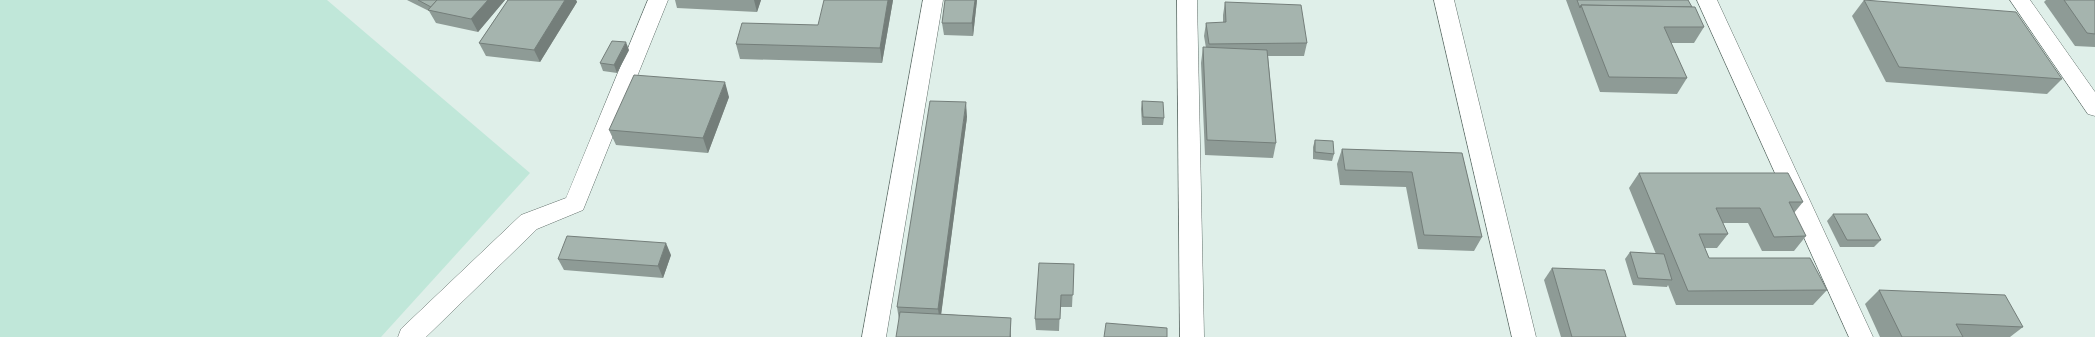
<svg xmlns="http://www.w3.org/2000/svg" width="2095" height="337" font-family="Cabin,sans-serif">
<rect width="100%" height="100%" fill="#dfefe9"/>
<polygon fill="#c0e7d9" points="0,0 327,0 530,173 381,337 0,337"/>
<g fill="none" stroke-linecap="round" stroke-linejoin="round">
<defs>
<g id="minor">
<polygon points="648,0 668,0 583,210 537,229 426,337 398,337 401,329 521,215 566,198"/>
<polygon points="923,0 943,0 886,337 862,337"/>
<polygon points="1177,0 1197,0 1204,337 1180,337"/>
<polygon points="1434,0 1454,0 1536,337 1512,337"/>
<polygon points="1697,0 1717,0 1873,337 1849,337"/>
<polygon points="2010,0 2030,0 2095,92 2095,116 2088,114"/>
</g>
</defs>
<use href="#minor" stroke="#62706b" stroke-width="1"/>
<use href="#minor" fill="#fff" fill-rule="evenodd"/>
</g>
<g fill="#8e9b96">
<polygon points="407,0 505,0 478,32 436,23 429,11"/>
<polygon points="508,0 576,0 577,2 540,62 486,56 479,43"/>
<polygon points="675,0 761,0 757,12 677,8"/>
<polygon points="893,0 882,63 740,59 736,44 818,25"/>
<polygon points="977,0 973,36 944,35 942,23"/>
<polygon points="1566,0 1688,0 1692,7 1704,27 1694,43 1671,43 1687,78 1677,94 1600,92"/>
<polygon points="1864,0 2062,79 2047,94 1886,82 1852,16"/>
<polygon points="2046,0 2095,0 2095,47 2075,46 2044,2"/>
<polygon points="1225,2 1307,43 1304,56 1268,56 1276,143 1273,158 1205,155 1201,63 1203,47 1206,48 1204,36 1206,23 1223,23 1223,15"/>
<polygon points="629,50 617,73 603,71 600,63"/>
<polygon points="729,97 708,153 616,145 609,130"/>
<polygon points="1142,101 1164,118 1163,125 1142,125 1141,109"/>
<polygon points="967,117 941,314 1011,318 1011,329 899,320 897,307"/>
<polygon points="1315,140 1334,154 1332,161 1313,159 1313,147"/>
<polygon points="1342,149 1462,153 1482,237 1474,251 1418,249 1406,187 1340,185 1337,164"/>
<polygon points="1639,173 1803,202 1794,213 1806,236 1794,251 1762,251 1748,223 1723,223 1728,234 1717,248 1705,248 1709,258 1827,290 1813,305 1676,305 1668,285 1667,287 1633,285 1625,259 1630,252 1656,254 1629,188"/>
<polygon points="1833,214 1881,240 1874,247 1840,247 1827,221"/>
<polygon points="671,255 663,278 564,270 558,259"/>
<polygon points="1074,264 1072,307 1060,307 1059,331 1036,330 1035,319"/>
<polygon points="1552,268 1626,337 1561,337 1544,280"/>
<polygon points="1879,290 2023,327 2010,337 1880,337 1865,304"/>
</g>
<g fill="#747e7a">
<polygon points="488,0 505,0 478,32 471,19"/>
<polygon points="565,0 576,0 577,2 540,62 534,50"/>
<polygon points="754,0 761,0 757,12"/>
<polygon points="888,0 893,0 882,63 880,48"/>
<polygon points="975,0 977,0 973,36 972,23"/>
<polygon points="626,42 629,50 617,73 614,65"/>
<polygon points="725,82 729,97 708,153 703,138"/>
<polygon points="966,102 967,117 940,323 938,309"/>
<polygon points="666,243 671,255 663,278 658,266"/>
<polygon points="1011,318 1011,337 1010,337"/>
</g>
<g fill="#a5b4ae" stroke="#747e7a">
<polygon points="418,0 437,0 431,7"/>
<polygon points="437,0 488,0 471,19 428,10"/>
<polygon points="508,0 565,0 534,50 479,43"/>
<polygon points="824,0 888,0 880,48 736,44 742,23 818,25"/>
<polygon points="945,0 975,0 972,23 942,23"/>
<polygon points="1577,0 1688,0 1692,7 1581,5 1580,8"/>
<polygon points="1864,0 2016,12 2062,79 1899,67"/>
<polygon points="2064,0 2095,0 2095,34 2087,33"/>
<polygon points="1225,2 1301,5 1307,43 1209,44 1206,23 1226,22"/>
<polygon points="1581,5 1695,7 1704,27 1664,27 1687,78 1609,77"/>
<polygon points="612,41 626,42 614,65 600,63"/>
<polygon points="1203,47 1267,50 1276,143 1207,140"/>
<polygon points="634,75 725,82 703,138 609,130"/>
<polygon points="930,101 966,102 938,309 897,307"/>
<polygon points="1142,101 1163,102 1164,118 1143,117"/>
<polygon points="1315,140 1333,141 1334,154 1315,152"/>
<polygon points="1342,149 1462,153 1482,237 1424,235 1412,172 1345,170"/>
<polygon points="1639,173 1788,173 1803,202 1789,202 1806,236 1774,237 1760,208 1716,208 1728,234 1699,234 1709,258 1810,258 1827,290 1688,291"/>
<polygon points="1833,214 1867,214 1881,240 1847,240"/>
<polygon points="567,236 666,243 658,266 558,259"/>
<polygon points="1630,252 1664,254 1672,280 1638,278"/>
<polygon points="1039,263 1074,264 1073,295 1061,295 1060,319 1035,319"/>
<polygon points="1552,268 1605,270 1626,337 1572,337"/>
<polygon points="1879,290 2005,295 2023,327 1956,324 1963,337 1902,337"/>
<polygon points="900,312 1011,318 1010,337 896,337"/>
<polygon points="1106,323 1167,328 1167,337 1104,337"/>
</g>
</svg>
